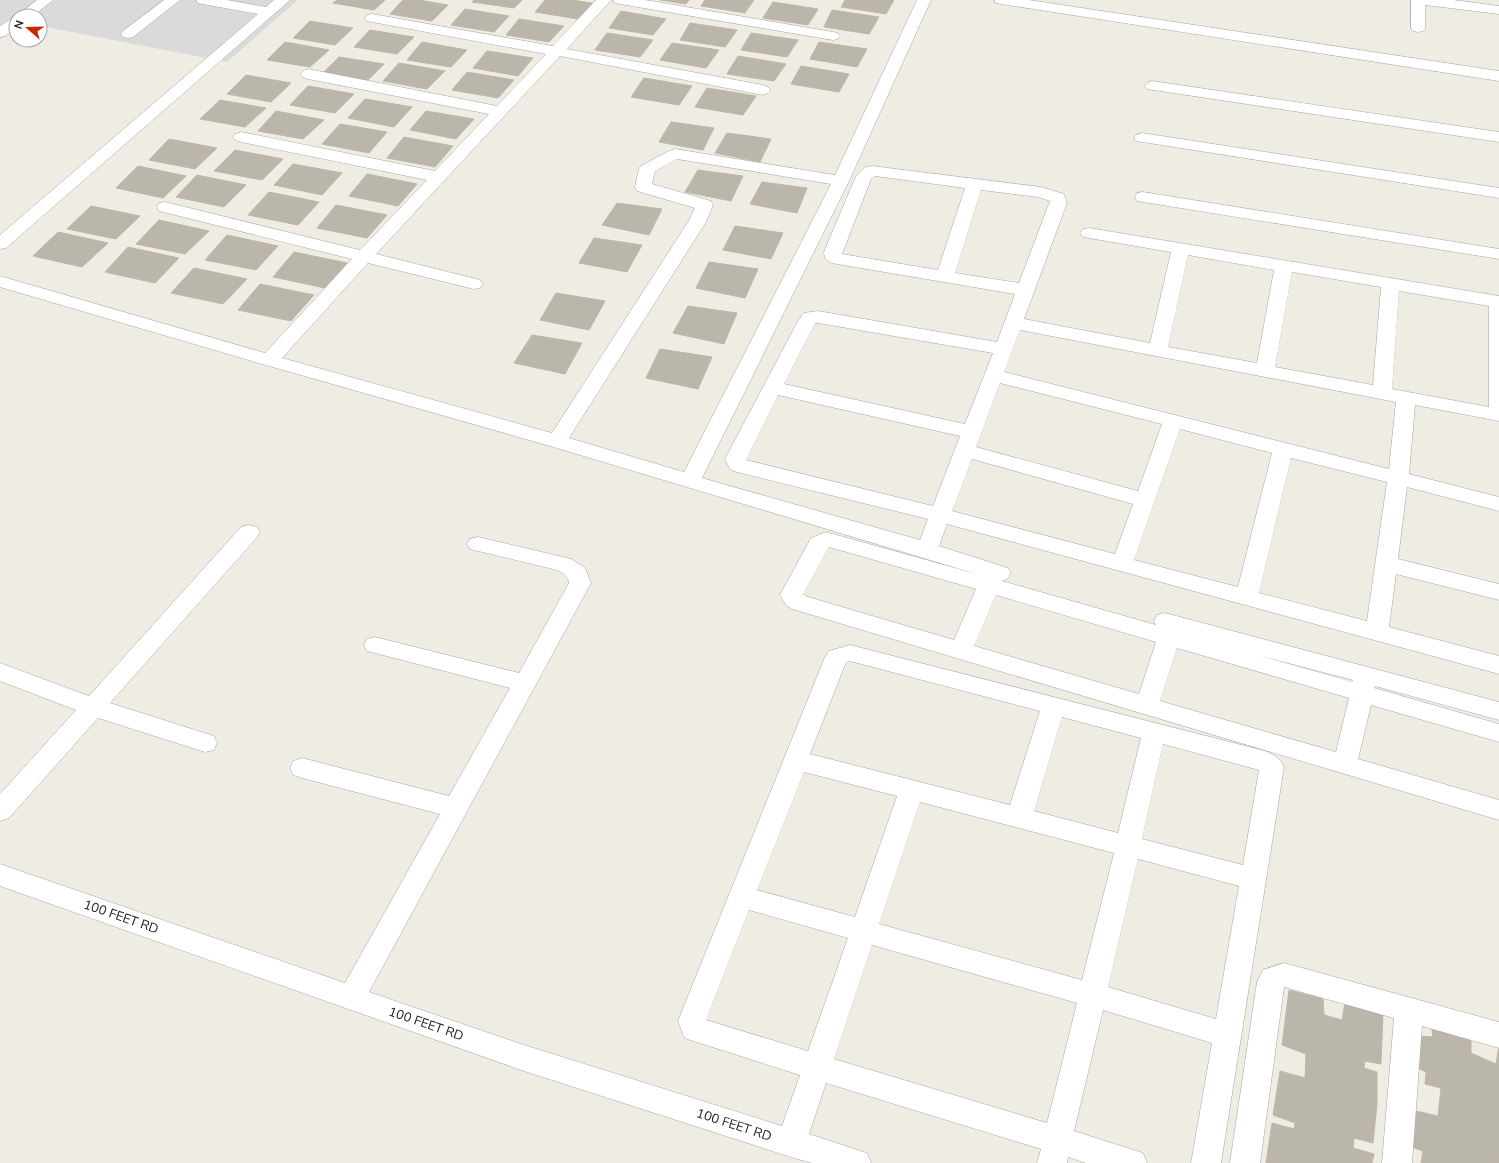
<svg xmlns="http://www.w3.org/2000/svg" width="1499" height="1163" font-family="'Nunito Sans',sans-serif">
<rect width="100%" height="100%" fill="#efede3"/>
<polygon fill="#dbdada" points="0,0 298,0 227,62 40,26 40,16 16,16 16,28 0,39"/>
<g fill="#bbb6ac" stroke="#c0b6a5">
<polygon points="337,0 385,0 374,10 333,3"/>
<polygon points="403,0 419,0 448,5 432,21 390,14"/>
<polygon points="474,0 522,0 514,8 472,2"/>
<polygon points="545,0 572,0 592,3 578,19 535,12"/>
<polygon points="660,0 689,0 686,4"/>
<polygon points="705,0 754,0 745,13 701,6"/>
<polygon points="845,0 894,0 886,14 841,7"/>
<polygon points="773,2 818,9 808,25 763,18"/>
<polygon points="465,9 509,16 494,32 451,25"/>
<polygon points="832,10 879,17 869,34 824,27"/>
<polygon points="621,11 666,19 653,35 609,28"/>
<polygon points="519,19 564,26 549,42 506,35"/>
<polygon points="310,21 353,28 335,45 293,38"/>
<polygon points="690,23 737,30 725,47 680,40"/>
<polygon points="370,30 414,37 397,54 354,47"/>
<polygon points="607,33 653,40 640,57 595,50"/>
<polygon points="751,33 798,40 787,57 741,50"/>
<polygon points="285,42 329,50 310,67 267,60"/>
<polygon points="422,42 467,50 451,67 407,60"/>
<polygon points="819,42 867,49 857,67 810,59"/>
<polygon points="672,43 719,50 706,68 660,60"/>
<polygon points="487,51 533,58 518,76 473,68"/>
<polygon points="738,56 786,64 774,81 727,74"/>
<polygon points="339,57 384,64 366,82 322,74"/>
<polygon points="399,63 445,71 427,89 383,81"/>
<polygon points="801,66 849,74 839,92 791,84"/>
<polygon points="467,72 514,80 498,98 452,90"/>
<polygon points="246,75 291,83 271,102 227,94"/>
<polygon points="644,78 692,86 679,105 631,97"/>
<polygon points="308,86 354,94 335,113 290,105"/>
<polygon points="707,88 756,96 743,115 695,107"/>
<polygon points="365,99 412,107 394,127 348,118"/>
<polygon points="220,100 266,108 245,127 200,119"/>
<polygon points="276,111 324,120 303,139 258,131"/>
<polygon points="426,111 474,119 456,139 410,130"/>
<polygon points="671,122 714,128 703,150 659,142"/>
<polygon points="340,124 387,132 369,153 322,144"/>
<polygon points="727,133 771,139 760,162 715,153"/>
<polygon points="404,137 453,146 435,167 387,158"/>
<polygon points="169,139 217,148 195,169 149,160"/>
<polygon points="235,150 283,159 262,180 214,171"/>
<polygon points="293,164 342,173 322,195 274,185"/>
<polygon points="138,166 186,176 163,198 116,188"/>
<polygon points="698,170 743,176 731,201 685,192"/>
<polygon points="367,174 417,184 398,206 349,196"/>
<polygon points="197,175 246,185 224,207 176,197"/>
<polygon points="762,182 807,188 797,213 750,204"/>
<polygon points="269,192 319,202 298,225 248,215"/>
<polygon points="617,203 662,209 649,235 602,225"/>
<polygon points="336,205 387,215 367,238 317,228"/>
<polygon points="91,206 140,216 116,239 67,229"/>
<polygon points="159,220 209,231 185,254 136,244"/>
<polygon points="735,226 783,233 771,259 723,250"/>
<polygon points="58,232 108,243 82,267 33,256"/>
<polygon points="227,235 278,246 256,270 205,260"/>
<polygon points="594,238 642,245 627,272 579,263"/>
<polygon points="128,247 179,258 155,283 105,272"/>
<polygon points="294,252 347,263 325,288 273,277"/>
<polygon points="709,262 758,269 745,298 696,288"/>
<polygon points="194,268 247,279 223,304 171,293"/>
<polygon points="260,284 314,295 291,321 238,310"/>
<polygon points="556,293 605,301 589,330 540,320"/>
<polygon points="688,306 737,313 724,344 673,333"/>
<polygon points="532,335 582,343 565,374 514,363"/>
<polygon points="660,349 712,357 698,389 646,378"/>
<polygon points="1289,990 1323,999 1324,1015 1342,1020 1345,1003 1383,1013 1381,1064 1365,1061 1364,1068 1377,1072 1377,1104 1373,1143 1354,1138 1353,1148 1374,1154 1372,1163 1266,1163 1272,1123 1294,1129 1295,1123 1273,1115 1280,1071 1305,1078 1306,1054 1282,1045"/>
<polygon points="1431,1023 1471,1036 1471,1053 1496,1064 1499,1046 1499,1163 1421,1163 1423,1151 1412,1147 1416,1111 1438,1116 1441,1088 1425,1084 1426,1072 1416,1067 1419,1036 1433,1037"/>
</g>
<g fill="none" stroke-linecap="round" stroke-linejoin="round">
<defs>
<g id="minor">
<polygon points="37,0 53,0 33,16 17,16"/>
<polygon points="164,0 180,0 133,37 128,38 123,37 121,34 123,31"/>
<polygon points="196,0 227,0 266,7 274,0 290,0 6,248 0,249 0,235 258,14 203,4 198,3"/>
<path d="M596,0h15l-44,49 196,36 5,2 3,3 -3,3 -5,2 -203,-39 -184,198 104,26 3,4 -3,4 -6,1 -106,-26 -86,95 270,75 136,-211 7,-14 -58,-17 -2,-4 4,-18 2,-3 28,-15 6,-2 160,26 82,-175h14l-82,181 -147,297 218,62 8,-21 -195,-48 -3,-2 -5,-10 73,-138 6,-8 14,-2 179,31 18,-48 -178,-30c-7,-1 -13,-4 -13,-12l32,-76 10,-9 6,-1 169,21 23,7 3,9 -43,116 126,24 21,-91 -88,-15 -3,-4 3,-4 6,-1 410,68v125l-84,-16 -6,69 90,23v14l-92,-24 -9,72 101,25v16l-103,-26 -7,53 110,29v18l-552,-150 -8,22 69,22 3,5 -3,5 -6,3 154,44 -2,-4 3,-6 8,-2 334,89v18l-124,-34 -1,2 125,36v18l-128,-37 -13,54 141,41v20l-707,-211 -6,-4 -6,-10 31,-57 15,-6 154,43 -430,-129 -288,-82 -262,-77v-11l265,77 87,-94 -193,-48 -2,-4 2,-4 6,-1 195,48 67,-70 -186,-38 -6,-2 -2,-3 2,-3 6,-2 194,39 54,-57 -181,-35 -5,-2 -3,-3 3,-3 5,-2 189,37 49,-52 -174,-32 -5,-1 -2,-3 2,-3 5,-1 181,32zM677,159l154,25 -147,288 -115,-34 137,-216 7,-17 -2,-4 -59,-17 3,-13zM875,176l90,12 -27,82 -96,-16 29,-75zM981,190l57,7 12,4 -31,82 -64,-10zM1188,255l86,15 -17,93 -89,-16zM1292,272l89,15 -8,98 -98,-18zM1399,291l90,15v101l-97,-18zM815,323h3l175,30 -28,71 -181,-40zM1020,330l376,72 -7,67 -385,-97zM1000,383l162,41 -24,67 -162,-44zM778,395l182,41 -27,70 -187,-46zM1180,429l92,24 -34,134 -104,-27zM1291,458l96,24 -20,139 -108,-28zM972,459l161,45 -18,50 -163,-43zM829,547l147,42 -22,51 -146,-43 -5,-3zM996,595l160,47 -17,52 -165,-48zM1177,648l172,50 -13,54 -176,-51zM1258,655l95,25 -1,2z"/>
<polygon points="613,0 645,0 833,32 838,33 840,36 838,39 833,40 620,4 615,3"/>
<polygon points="994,0 1029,0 1499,71 1499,81 1001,4 996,3"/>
<polygon points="1411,0 1453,0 1499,6 1499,14 1425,5 1425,28 1423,31 1418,32 1413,31 1411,28"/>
<polygon points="16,18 16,29 5,36 0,37 0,26 11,19"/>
<polygon points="1152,81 1499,132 1499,142 1147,89 1144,86 1147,83"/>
<polygon points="1142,133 1499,188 1499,198 1136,141 1134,138 1136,135"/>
<polygon points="1143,192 1499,249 1499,259 1137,201 1135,197 1137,193"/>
<polygon points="249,525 257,527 260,532 257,537 110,703 214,736 217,743 214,750 205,752 98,718 9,818 0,821 0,794 76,710 0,681 0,663 89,696 241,527"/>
<path d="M478,537l93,22 14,9 6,15 -222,409 152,52 261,82 18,-51 -113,-36 -3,-2 -6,-16 147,-364 4,-6 21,-6 415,106c9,4 15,7 19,16l-63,396h-30l21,-120 -109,-33 -29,121 69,22 4,10h-61l-18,-6 -1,6h-30l4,-14 -215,-66 -17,51 58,19 4,10h-59l-21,-6 -270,-87 -521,-184v-22l345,119 95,-169 -138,-36 -9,-3 -3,-7 3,-7 9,-3 147,38 61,-108 -135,-35 -8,-2 -3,-6 3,-6 8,-2 144,36 50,-90c-1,-7 -6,-10 -12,-13l-87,-21 -3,-5 3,-5zM850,661l190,50 -30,94 -200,-51 36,-92zM1062,717l79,21 -23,95 -84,-22zM1163,744l96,26 -16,95 -101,-26zM804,772l93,24 -42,121 -98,-27zM920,802l194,51 -32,127 -203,-56zM1138,859l101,27 -23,133 -108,-32zM749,910l99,28 -40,113 -102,-31zM872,945l205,58 -30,120 -213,-64z"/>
<polygon points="1284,963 1499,1022 1499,1048 1422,1026 1412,1163 1382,1163 1394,1018 1284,987 1260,1163 1230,1163 1257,982 1263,970"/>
</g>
</defs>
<use href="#minor" stroke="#a4a4a4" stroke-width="1"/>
<use href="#minor" fill="#fff" fill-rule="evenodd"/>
</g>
<g text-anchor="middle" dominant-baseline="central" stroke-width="3" stroke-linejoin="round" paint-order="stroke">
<g font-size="13" fill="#1d1d1d" stroke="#fff">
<text transform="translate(121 917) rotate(19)">100 FEET RD</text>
<text transform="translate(426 1024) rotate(19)">100 FEET RD</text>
<text transform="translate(734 1125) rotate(18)">100 FEET RD</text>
</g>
</g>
<g transform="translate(28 28) rotate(290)"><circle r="19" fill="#ffffff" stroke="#a5a5a5"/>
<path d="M0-3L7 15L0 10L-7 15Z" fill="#cb2600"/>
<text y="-6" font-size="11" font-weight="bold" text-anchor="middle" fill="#1d1d1d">N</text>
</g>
</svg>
